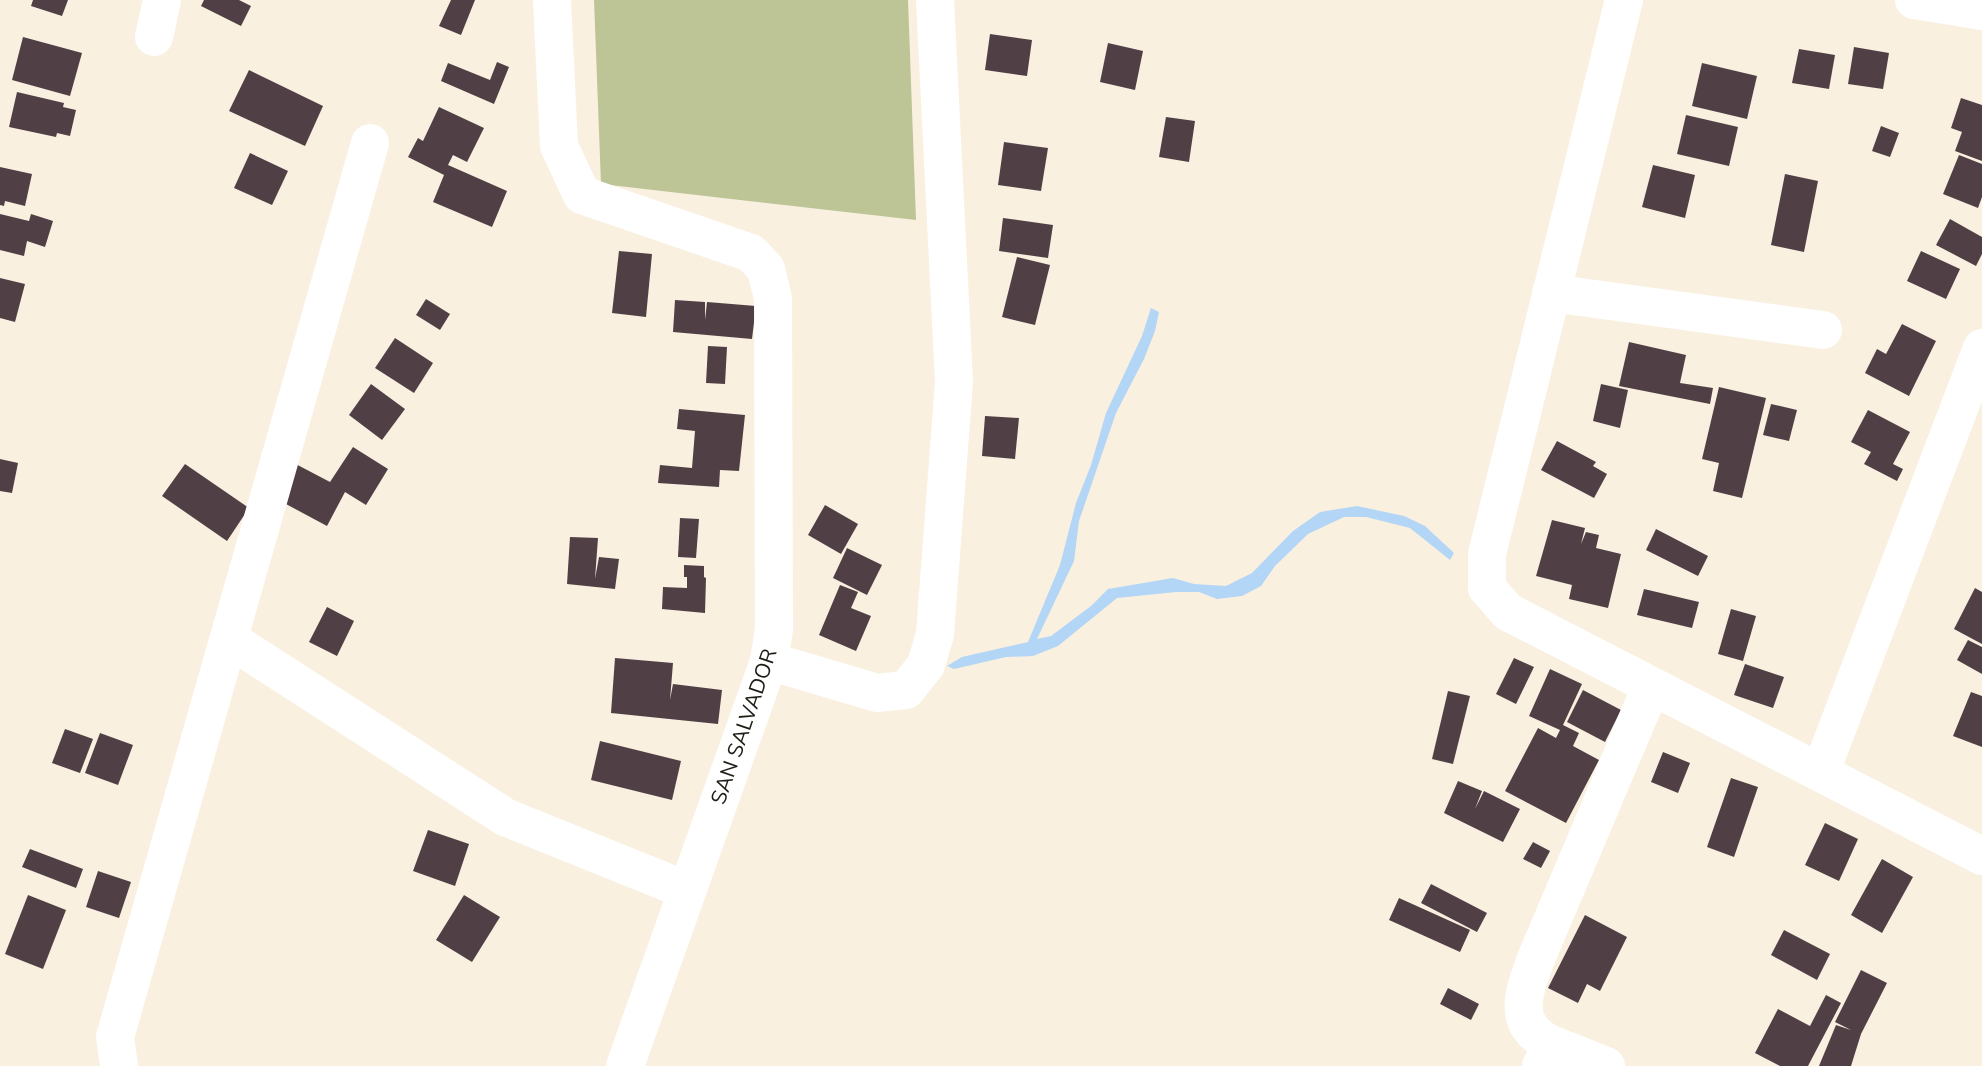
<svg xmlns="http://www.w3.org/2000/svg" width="1982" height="1066" font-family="Mulish,sans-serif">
<rect width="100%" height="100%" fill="#f9f0e0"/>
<polygon fill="#bdc596" points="594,0 908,0 916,220 601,184"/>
<polygon fill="#b3d6f6" points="1151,308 1159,312 1155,331 1144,359 1116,413 1079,521 1074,561 1037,639 1051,636 1091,606 1108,589 1173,578 1194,584 1226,586 1252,573 1293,531 1320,512 1357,506 1404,516 1425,526 1454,553 1450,560 1410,528 1366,517 1344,517 1308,534 1275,566 1261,586 1242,596 1217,599 1199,592 1176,592 1117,598 1058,646 1033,656 1006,657 954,669 947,666 962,657 1028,642 1060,565 1076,503 1091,465 1106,413 1142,336"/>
<g fill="#504046">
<polygon points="33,0 68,0 62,16 31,6"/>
<polygon points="204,0 239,0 251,6 241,26 201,6"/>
<polygon points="451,0 475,0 461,35 439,26"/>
<polygon points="990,34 1032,40 1027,76 985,70"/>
<polygon points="23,37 82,53 70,96 12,80"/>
<polygon points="1108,43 1143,51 1135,90 1100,82"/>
<polygon points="1854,47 1889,53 1883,89 1848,84"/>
<polygon points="1799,49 1835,55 1829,89 1792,83"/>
<polygon points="497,62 509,67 494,104 441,81 448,63 490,80"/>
<polygon points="1702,63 1757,76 1747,119 1692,106"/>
<polygon points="249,70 323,106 305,146 229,111"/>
<polygon points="17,92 64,103 63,107 76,110 70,136 57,133 56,137 9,127"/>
<polygon points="1961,98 1982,105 1982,161 1955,151 1962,132 1951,128"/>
<polygon points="439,107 484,128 467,162 453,155 448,165 507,191 492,227 433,202 444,175 408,157 418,138 423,141"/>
<polygon points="1686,115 1738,127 1729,166 1677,154"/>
<polygon points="1166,117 1195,121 1189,162 1159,157"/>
<polygon points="1881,126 1899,133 1890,157 1872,151"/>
<polygon points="1004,142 1048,148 1041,191 998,185"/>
<polygon points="250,153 288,171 272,205 234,188"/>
<polygon points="1959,155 1982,164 1982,197 1978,208 1943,194"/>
<polygon points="1653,165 1695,175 1685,218 1642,207"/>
<polygon points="0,167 32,174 25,206 5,201 4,206 0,205"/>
<polygon points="1785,174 1818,181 1804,252 1771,245"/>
<polygon points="0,214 29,221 31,214 53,221 45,247 27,241 24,256 0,250"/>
<polygon points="1003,218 1053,225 1048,258 999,251"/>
<polygon points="1950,219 1982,237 1982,254 1976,266 1936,245"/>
<polygon points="619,251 652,254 646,317 612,313"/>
<polygon points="1921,251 1960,269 1946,299 1907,281"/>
<polygon points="1017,257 1050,265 1035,325 1002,317"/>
<polygon points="0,278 25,284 15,322 0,318"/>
<polygon points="426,299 450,314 440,330 416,315"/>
<polygon points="675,300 705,302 705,320 707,302 756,306 752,339 673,332"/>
<polygon points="1902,324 1936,341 1909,396 1865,373 1877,349 1886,354"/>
<polygon points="395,338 433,363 414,393 375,368"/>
<polygon points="1629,342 1686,355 1680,383 1713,388 1710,404 1619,386"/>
<polygon points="708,346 727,347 725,384 706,383"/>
<polygon points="371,384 405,409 382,440 349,415"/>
<polygon points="1601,384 1628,390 1620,428 1593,421"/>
<polygon points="1719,387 1766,398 1742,498 1713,491 1719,463 1702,459"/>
<polygon points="1771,404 1797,410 1789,441 1763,435"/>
<polygon points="679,409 745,415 739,471 720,470 719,487 658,483 660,465 692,468 695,431 677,429"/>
<polygon points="1868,410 1910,432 1893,464 1903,469 1897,481 1864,464 1871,452 1851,442"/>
<polygon points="985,416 1019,418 1015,459 982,456"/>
<polygon points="1557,441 1596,462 1593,466 1607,474 1594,498 1541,470"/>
<polygon points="353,447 388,469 366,505 345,492 327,526 271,496 290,461 330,482"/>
<polygon points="0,459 18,463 12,493 0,491"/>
<polygon points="185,464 249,508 227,541 162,496"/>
<polygon points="825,505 858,524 841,554 808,535"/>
<polygon points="680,518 699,519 696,558 678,557"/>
<polygon points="1552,520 1585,528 1581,544 1586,532 1599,535 1596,548 1621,554 1608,608 1569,599 1572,585 1536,576"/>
<polygon points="1656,529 1708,556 1698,576 1646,550"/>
<polygon points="570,537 598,538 595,579 599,557 619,559 615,589 567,584"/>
<polygon points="847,548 882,565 867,595 833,578"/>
<polygon points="684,565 704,566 704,577 706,578 705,613 662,609 663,587 687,588 687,577 684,577"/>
<polygon points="840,585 858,592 851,608 871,616 856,651 819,635"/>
<polygon points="1975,588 1982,592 1982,644 1954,629"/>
<polygon points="1644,589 1699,602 1692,628 1637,615"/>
<polygon points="327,607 354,621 337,656 309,642"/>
<polygon points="1731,609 1756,616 1743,661 1718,654"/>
<polygon points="1968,640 1982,647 1982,674 1957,660"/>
<polygon points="615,658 673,663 670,700 673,684 722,690 718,724 611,713"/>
<polygon points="1514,658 1534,667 1516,704 1496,694"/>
<polygon points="1745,664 1784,677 1773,708 1734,695"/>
<polygon points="1550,669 1582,684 1563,725 1579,733 1573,746 1599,760 1566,823 1505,791 1538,728 1556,738 1560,730 1529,716"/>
<polygon points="1583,690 1621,710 1605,742 1567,722"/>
<polygon points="1448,691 1470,696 1453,764 1432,759"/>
<polygon points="1971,692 1982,696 1982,747 1953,736"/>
<polygon points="65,729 93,739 80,773 52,763"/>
<polygon points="100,733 133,745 118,785 85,773"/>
<polygon points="600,741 681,761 672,800 591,780"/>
<polygon points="1663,752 1690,763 1678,793 1651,782"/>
<polygon points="1731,778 1758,787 1734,857 1707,847"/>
<polygon points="1458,781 1482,791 1475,809 1484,791 1520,809 1503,842 1444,813"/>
<polygon points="1825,823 1858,839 1839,881 1805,865"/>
<polygon points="428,830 469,844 455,886 413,871"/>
<polygon points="1533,842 1550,851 1541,868 1523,859"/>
<polygon points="30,849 83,869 76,888 22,867"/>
<polygon points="1882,859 1913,877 1882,933 1851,915"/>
<polygon points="98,871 131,882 119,918 86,907"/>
<polygon points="1431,884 1487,913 1477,932 1421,903"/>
<polygon points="28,895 66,910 43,969 5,954"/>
<polygon points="464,895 500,917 472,962 436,940"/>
<polygon points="1399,898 1470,930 1460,952 1389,920"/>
<polygon points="1585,915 1627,937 1600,991 1587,984 1578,1003 1548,988"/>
<polygon points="1784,930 1830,954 1817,980 1771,955"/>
<polygon points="1861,970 1887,983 1861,1034 1851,1066 1819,1066 1836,1025 1851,1030 1835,1022"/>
<polygon points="1448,988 1479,1004 1471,1020 1440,1004"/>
<polygon points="1826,995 1841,1003 1808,1066 1780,1066 1755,1053 1778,1009 1810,1026"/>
</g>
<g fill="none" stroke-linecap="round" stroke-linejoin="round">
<g stroke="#fff" stroke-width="38">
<polyline points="552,0 559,146 582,195 751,253 766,269 773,298 774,629 769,661 625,1066"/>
<polyline points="1624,0 1487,554 1487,588 1508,612 1982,856"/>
<polyline points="1914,0 1982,11"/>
<polyline points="154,37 162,0"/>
<polyline points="1551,293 1823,330"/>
<polyline points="229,639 505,817 686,890"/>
<polyline points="769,661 877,693 906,690 926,665 935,634 954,382 935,0"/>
<polyline points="1821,771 1982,348"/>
<polyline points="1553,1045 1606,1066"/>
<polyline points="119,1066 115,1037 370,143"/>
<path d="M1541,1066l12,-21c-42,-19 -30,-50 -18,-84l116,-274"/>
</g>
</g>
<g text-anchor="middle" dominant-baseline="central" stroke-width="7" stroke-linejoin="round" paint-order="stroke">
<g font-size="21" fill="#1f1c16" stroke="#fff">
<text transform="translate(743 726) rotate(-71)">SAN SALVADOR</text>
</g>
</g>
</svg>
